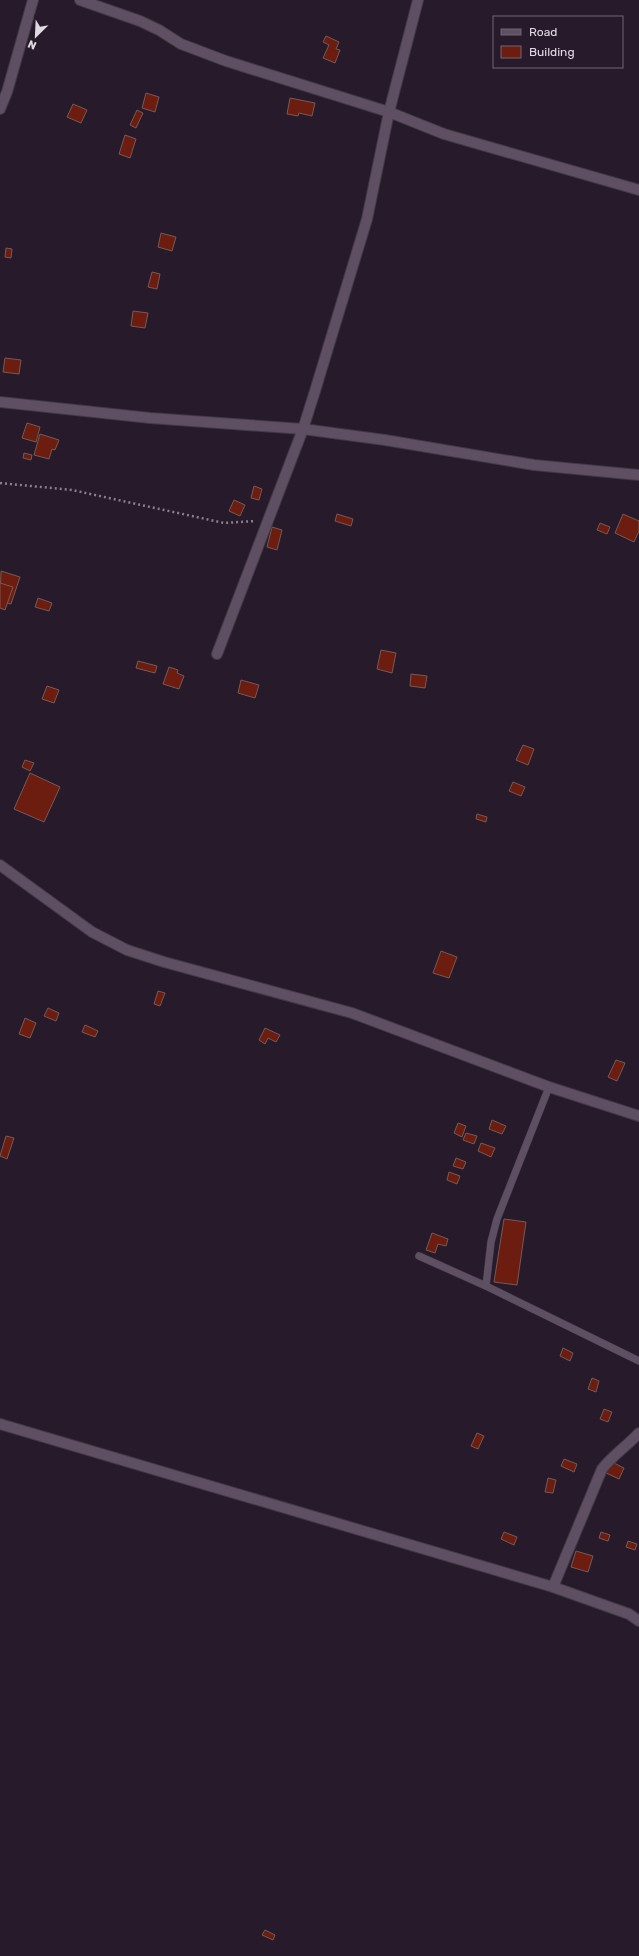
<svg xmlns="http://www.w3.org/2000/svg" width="639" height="1956" font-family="Rubik,sans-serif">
<rect width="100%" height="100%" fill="#271b2b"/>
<g fill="#6d1c10" stroke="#745b56">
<polygon points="326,36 339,42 336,49 340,50 335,63 323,58 329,45 323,42"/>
<polygon points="146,93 159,97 155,112 142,108"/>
<polygon points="290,98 315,103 312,116 299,113 298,116 287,114"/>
<polygon points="73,104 87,110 81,123 67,117"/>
<polygon points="137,110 143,113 136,128 130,125"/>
<polygon points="125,135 136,139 130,158 119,154"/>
<polygon points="161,233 176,237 172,251 158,247"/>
<polygon points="6,248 12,249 11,258 5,257"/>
<polygon points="152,272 160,274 157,289 148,287"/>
<polygon points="133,311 148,313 145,328 131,326"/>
<polygon points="5,358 21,360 19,374 3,372"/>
<polygon points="27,423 40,427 36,442 22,438"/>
<polygon points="40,434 59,440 55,450 52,449 49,459 34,455"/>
<polygon points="24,453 32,455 31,460 23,458"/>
<polygon points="254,486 262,489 259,500 251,498"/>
<polygon points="234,500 245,505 240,516 229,511"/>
<polygon points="337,514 353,519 351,526 335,521"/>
<polygon points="623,514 639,521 639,531 634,542 615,533"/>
<polygon points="600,523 610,527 607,534 597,530"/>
<polygon points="272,527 282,530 277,550 267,547"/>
<polygon points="1,571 20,577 11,604 0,601"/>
<polygon points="0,583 13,587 5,610 0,608"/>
<polygon points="38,598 52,603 49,611 35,607"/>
<polygon points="381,650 396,653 392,673 377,669"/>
<polygon points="138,661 157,666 155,673 136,668"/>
<polygon points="169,667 178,670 177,673 184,676 179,689 163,684"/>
<polygon points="411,674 427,676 425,688 410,686"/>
<polygon points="241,680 259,685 255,698 238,693"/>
<polygon points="47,686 59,690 54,703 42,699"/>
<polygon points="523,745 534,749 528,765 516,760"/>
<polygon points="25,760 34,763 30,771 22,767"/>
<polygon points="30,773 60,787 44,822 14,809"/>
<polygon points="513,782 525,787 521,796 509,791"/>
<polygon points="477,814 487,817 486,822 476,819"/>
<polygon points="441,951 457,957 449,978 433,973"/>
<polygon points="158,991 165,993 160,1006 154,1004"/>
<polygon points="48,1008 59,1013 56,1021 44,1016"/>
<polygon points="25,1018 36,1023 30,1038 19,1034"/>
<polygon points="85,1025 98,1031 95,1037 82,1032"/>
<polygon points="265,1028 280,1035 276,1042 268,1038 265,1044 259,1040"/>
<polygon points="616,1060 625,1063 617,1081 608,1077"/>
<polygon points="492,1120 506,1126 502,1134 489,1129"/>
<polygon points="458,1123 466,1126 462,1137 454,1133"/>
<polygon points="466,1133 477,1136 474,1144 463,1140"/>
<polygon points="6,1136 14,1138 7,1159 0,1156"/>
<polygon points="481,1143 495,1148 491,1157 478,1151"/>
<polygon points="456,1158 466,1162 463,1169 453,1166"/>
<polygon points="449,1172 460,1176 457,1184 447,1180"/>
<polygon points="504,1219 526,1222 517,1285 494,1282"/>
<polygon points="432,1233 448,1239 446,1246 438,1244 435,1253 426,1250"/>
<polygon points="563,1348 573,1353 570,1361 560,1356"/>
<polygon points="592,1378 599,1381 596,1392 588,1389"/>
<polygon points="604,1409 612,1412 608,1422 600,1419"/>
<polygon points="477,1433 484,1436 478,1449 471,1446"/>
<polygon points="564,1459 577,1464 574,1472 561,1466"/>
<polygon points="612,1462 624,1468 619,1479 606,1473"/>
<polygon points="548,1478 556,1480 553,1493 545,1492"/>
<polygon points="504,1532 517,1537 514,1545 501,1539"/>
<polygon points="601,1532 610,1535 608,1541 599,1538"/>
<polygon points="628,1541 637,1544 635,1550 626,1547"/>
<polygon points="576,1551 593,1556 588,1572 571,1567"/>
<polygon points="265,1930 275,1935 273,1940 262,1935"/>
</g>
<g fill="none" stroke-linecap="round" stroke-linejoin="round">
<defs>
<g id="lane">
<polyline points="419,1256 486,1286 639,1361"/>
<polyline points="486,1286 491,1242 497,1219 549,1087"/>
</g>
<g id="street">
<polyline points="80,0 140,21 159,30 181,44 226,61 389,112 444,134 639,190"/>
<polyline points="0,109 7,92 33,0"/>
<polyline points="0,402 150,418 303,429 385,440 534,465 639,475"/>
<polyline points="217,654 303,429 315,391 367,219 389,112 418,0"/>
<polyline points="0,865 92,932 127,950 164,962 352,1013 549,1087 639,1116"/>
<polyline points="0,1424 553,1587 629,1614 639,1621"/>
<path d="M553,1587l49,-118c11,-14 25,-23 37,-36"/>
</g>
</defs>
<use href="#lane" stroke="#423945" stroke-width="8"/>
<use href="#street" stroke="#423945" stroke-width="12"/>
<polyline stroke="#8a808d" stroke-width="2.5" stroke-dasharray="2 3" stroke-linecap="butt" points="0,483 72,490 224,523 256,521"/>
<use href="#lane" stroke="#5e5062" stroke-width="7"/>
<use href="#street" stroke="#5e5062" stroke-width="10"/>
</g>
<rect x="493" y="16" width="130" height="52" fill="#271b2b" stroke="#716775"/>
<rect x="501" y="29" width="20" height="6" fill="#5e5062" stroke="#716775"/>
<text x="529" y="36" font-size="12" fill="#e1d9e3">Road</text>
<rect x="501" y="46" width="20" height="12" fill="#6d1c10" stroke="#716775"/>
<text x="529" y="56" font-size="12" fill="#e1d9e3">Building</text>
<g transform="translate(36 36) rotate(204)" stroke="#271b2b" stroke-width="3" paint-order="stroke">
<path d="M0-3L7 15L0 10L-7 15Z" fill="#e1d9e3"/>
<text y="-6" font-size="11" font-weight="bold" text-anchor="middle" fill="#e1d9e3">N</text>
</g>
</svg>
